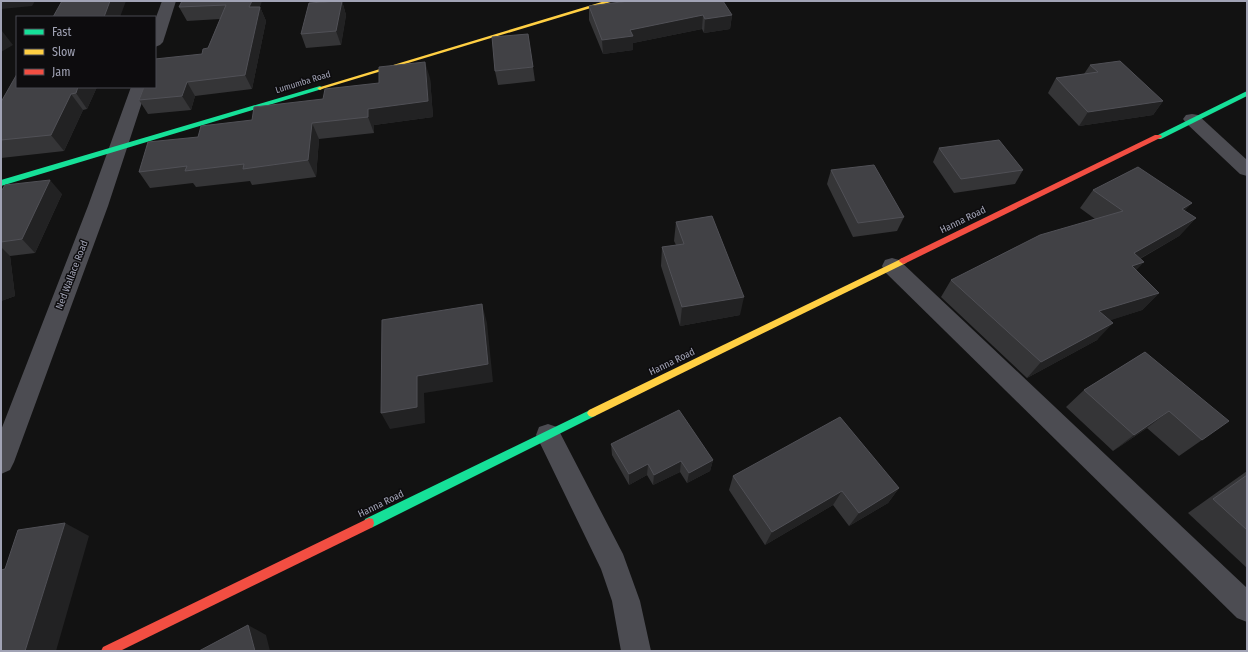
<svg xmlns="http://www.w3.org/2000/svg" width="1248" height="652" font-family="'Fira Sans Condensed',sans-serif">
<rect width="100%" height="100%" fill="#121212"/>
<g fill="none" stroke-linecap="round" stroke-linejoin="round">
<g fill="#4c4c52" fill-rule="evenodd">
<polygon points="162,1 176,1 163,42 160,45 155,47 155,20"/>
<polygon points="131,87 147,87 108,206 14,462 10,470 1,474 1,430 88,206"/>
<polygon points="1192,114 1198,115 1247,160 1247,176 1240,174 1186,123 1183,119 1186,115"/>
<polygon points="892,258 899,260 1247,588 1247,622 1237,618 885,272 882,266 885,260"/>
<polygon points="548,424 557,427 623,554 640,601 651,651 621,651 612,601 601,569 536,435 539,427"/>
</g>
<g fill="#16e098" fill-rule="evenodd">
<polygon points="320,86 323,88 322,89 1,186 1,180"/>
<polygon points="1247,91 1247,96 1161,139 1155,139 1154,137"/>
<polygon points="592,409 595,410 597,413 595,416 373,527 369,528 365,527 364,523 365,519"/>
</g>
<g fill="#ffcf43" fill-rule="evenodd">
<polygon points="605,1 614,1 322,89 320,90 317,88"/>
<polygon points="903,258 907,261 906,263 595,416 592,417 589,416 587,413 589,410"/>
</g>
<g fill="#f24e42" fill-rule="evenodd">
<polygon points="1155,135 1161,135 1162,137 906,263 903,264 899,261 900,259"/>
<polygon points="369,518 373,519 374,523 373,527 120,651 101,651 103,647"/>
</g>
</g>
<g fill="#353537">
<polygon points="182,1 260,7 266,21 252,89 195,96 191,110 148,114 139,100 202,54 208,48 220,19 187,21 179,7"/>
<polygon points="342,1 346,15 341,45 306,48 301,34"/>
<polygon points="589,6 732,15 730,29 704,33 702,29 633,43 633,50 603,54 589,20"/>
<polygon points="1090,65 1163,101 1153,115 1079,126 1048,93 1056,78 1084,74"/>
<polygon points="533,67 535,81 498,85 495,71"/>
<polygon points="430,78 433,117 374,125 374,133 319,139 316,177 252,185 250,181 196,187 193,183 150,188 139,172 198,137 323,99"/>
<polygon points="97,87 87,109 83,110 64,151 1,158 1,102"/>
<polygon points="939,148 1023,170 1015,184 954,193 933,162"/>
<polygon points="831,170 904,217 897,231 853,237 827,184"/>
<polygon points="1,190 62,194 35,253 10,256 15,296 1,301"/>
<polygon points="1093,190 1185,211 1196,218 1179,236 1140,259 1136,270 1159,293 1142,310 1110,320 1097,340 1027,378 941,297 951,280 1095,219 1080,208"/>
<polygon points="676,222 740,315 680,326 661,266 662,247 676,245 674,241"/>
<polygon points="1145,352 1202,440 1179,456 1147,428 1113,451 1066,407 1084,390"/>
<polygon points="611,444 713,460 710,471 687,483 680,472 653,485 647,475 629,485 612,455"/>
<polygon points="1247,471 1247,568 1188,513"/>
<polygon points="733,476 899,488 888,503 849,526 833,505 765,545 729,490"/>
</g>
<g fill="#222223">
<polygon points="1,1 35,1 32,6 1,9"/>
<polygon points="110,1 126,1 120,17 104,17"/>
<polygon points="252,1 262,1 260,7 266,21 252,89 245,75 249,7"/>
<polygon points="342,1 346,15 341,45 336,31"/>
<polygon points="703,15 702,29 633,43 633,50 603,54 602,40 630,30"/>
<polygon points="732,15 730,29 704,33 705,19"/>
<polygon points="1,31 2,31 13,45 1,52"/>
<polygon points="425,62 430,78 433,117 374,125 374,133 368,117 368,109"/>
<polygon points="187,82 195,96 191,110 182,96"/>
<polygon points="78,87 97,87 87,109 76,93"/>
<polygon points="71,94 83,110 64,151 51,135"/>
<polygon points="1163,101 1153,115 1079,126 1088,112"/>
<polygon points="312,123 319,139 316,177 308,160"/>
<polygon points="50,180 62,194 35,253 22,239"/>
<polygon points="1192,203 1175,221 1182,209"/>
<polygon points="1196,218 1179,236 1118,271 1134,253"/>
<polygon points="1,247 10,256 15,296 1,301"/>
<polygon points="1144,262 1127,280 1132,266"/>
<polygon points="1159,293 1142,310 1084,329 1099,311"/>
<polygon points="744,297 740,315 680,326 682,307"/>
<polygon points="482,304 487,323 493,382 424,393 425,423 390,429 381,413"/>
<polygon points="1113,323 1097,340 1027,378 1041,362"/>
<polygon points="1169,411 1147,428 1113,451 1134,435"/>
<polygon points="713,460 710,471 687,483 689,473"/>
<polygon points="681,461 680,472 653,485 654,475"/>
<polygon points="648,464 647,475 629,485 629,474"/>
<polygon points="899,488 888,503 849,526 859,513"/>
<polygon points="842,491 833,505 765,545 772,532"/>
<polygon points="65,523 89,536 56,651 25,651"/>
<polygon points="248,625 266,635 270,651 255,651"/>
</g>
<g fill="#414145" stroke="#505056">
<polygon points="62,1 110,1 104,17 53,17"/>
<polygon points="182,1 252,1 249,7 260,7 245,75 187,82 182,96 139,100 144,87 155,87 155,59 202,54 203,49 208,48 226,5 179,7"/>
<polygon points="338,1 342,1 336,31 301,34 309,3"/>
<polygon points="629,1 723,1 732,15 705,19 703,15 630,30 633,36 602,40 589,6"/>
<polygon points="528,34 533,67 495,71 492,37"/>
<polygon points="1120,61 1163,101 1088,112 1056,78 1098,72 1090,65"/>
<polygon points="425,62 428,101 368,109 368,117 312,123 308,160 243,169 244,164 185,171 187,166 139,172 148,142 198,137 201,126 252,120 254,107 323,99 325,89 379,83 379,67"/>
<polygon points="17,74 17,87 78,87 76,93 71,94 51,135 1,140 1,102"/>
<polygon points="999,140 1023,170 961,179 939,148"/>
<polygon points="874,165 904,217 858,223 831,170"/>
<polygon points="1138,167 1192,203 1182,209 1196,218 1134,253 1144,262 1132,266 1159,293 1099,311 1113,323 1041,362 951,280 1040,235 1123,211 1093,190"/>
<polygon points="50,180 22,239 1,242 1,190 2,190 5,185"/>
<polygon points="712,216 744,297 682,307 662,247 684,244 676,222"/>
<polygon points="482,304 488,364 417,376 417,407 381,413 382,320"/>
<polygon points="1145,352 1229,421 1202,440 1169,411 1134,435 1084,390"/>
<polygon points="679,410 713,460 689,473 681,461 654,475 648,464 629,474 611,444"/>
<polygon points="840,417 899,488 859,513 842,491 772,532 733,476"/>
<polygon points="1247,475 1247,530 1213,499"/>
<polygon points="65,523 25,651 1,651 1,570 5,569 18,530"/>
<polygon points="248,625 255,651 199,651"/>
</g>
<g text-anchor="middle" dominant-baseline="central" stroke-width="3" stroke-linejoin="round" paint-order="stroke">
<g font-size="9" fill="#a1a3b5" stroke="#0d0c0e">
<text transform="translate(303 82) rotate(-17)">Lumumba Road</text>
</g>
<g font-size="10" fill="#a1a3b5" stroke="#0d0c0e">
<text transform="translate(963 220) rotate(-26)">Hanna Road</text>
<text transform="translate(72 275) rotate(-69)">Ned Wallace Road</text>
<text transform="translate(672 362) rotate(-26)">Hanna Road</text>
<text transform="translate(381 504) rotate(-26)">Hanna Road</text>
</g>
</g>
<rect width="1248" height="652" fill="none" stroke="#a1a3b5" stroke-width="4"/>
<rect x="16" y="16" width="140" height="72" fill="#0d0c0e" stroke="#484851"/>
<rect x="24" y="29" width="20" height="6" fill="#16e098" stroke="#484851"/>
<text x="52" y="36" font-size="12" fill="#a1a3b5">Fast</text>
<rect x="24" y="49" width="20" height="6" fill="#ffcf43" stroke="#484851"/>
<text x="52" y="56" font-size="12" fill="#a1a3b5">Slow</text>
<rect x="24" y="69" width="20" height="6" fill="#f24e42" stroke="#484851"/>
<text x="52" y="76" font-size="12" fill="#a1a3b5">Jam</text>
</svg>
